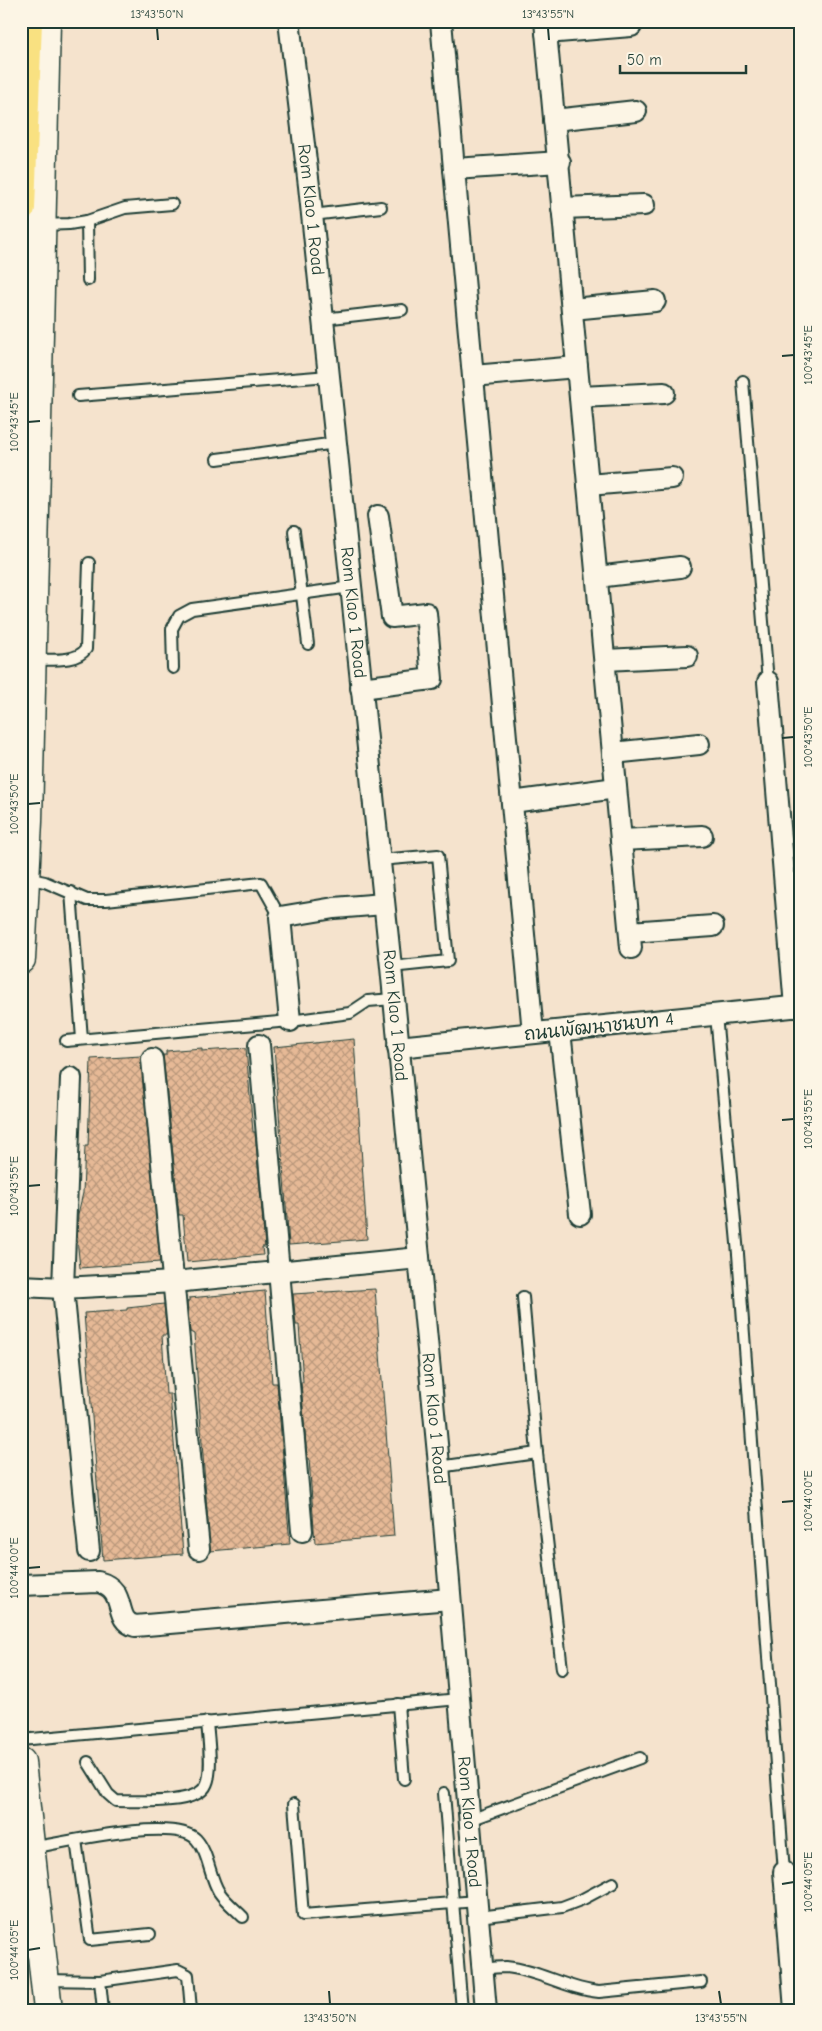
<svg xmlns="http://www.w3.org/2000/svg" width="822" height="2031" font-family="'Comic Neue','Playpen Sans Thai',sans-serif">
<defs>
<pattern id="building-cross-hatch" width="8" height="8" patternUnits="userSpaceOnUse" patternTransform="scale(1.25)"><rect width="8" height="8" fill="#e6b996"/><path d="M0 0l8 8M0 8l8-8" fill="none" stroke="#ba987b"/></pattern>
</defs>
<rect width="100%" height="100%" fill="#f5e3cd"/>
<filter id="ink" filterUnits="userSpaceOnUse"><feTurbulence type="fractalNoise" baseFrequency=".02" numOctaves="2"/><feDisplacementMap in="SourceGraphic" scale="10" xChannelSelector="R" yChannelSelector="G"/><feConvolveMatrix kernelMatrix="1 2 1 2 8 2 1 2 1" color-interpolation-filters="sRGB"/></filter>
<g filter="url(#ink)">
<g fill="url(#building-cross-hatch)" stroke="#1f3d34">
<polygon points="354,1039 367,1239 289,1245 274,1047"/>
<polygon points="202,1048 202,1051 246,1048 253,1132 255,1132 265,1247 262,1247 263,1255 187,1262 183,1215 179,1215 163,1055 166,1055 166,1051"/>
<polygon points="141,1056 160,1262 80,1268 77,1238 78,1214 83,1193 85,1146 88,1146 91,1059"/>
<polygon points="375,1289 394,1536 315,1543 309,1458 307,1458 301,1382 303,1382 299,1325 296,1325 293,1294"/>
<polygon points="265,1291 272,1383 277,1383 290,1544 210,1551 194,1334 190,1332 187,1301 189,1301 189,1298"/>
<polygon points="164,1304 167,1335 162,1335 166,1394 170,1394 183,1554 103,1560 84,1313 127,1310 127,1308"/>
</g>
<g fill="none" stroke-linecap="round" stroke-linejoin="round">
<defs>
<g id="service">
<polyline points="312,215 381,207"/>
<polyline points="87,221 88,280"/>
<polyline points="43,225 69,224 87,221 125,208 172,204"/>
<polyline points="323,319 402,310"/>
<polyline points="743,381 768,682"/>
<polyline points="78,396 329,376"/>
<polyline points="217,459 336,443"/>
<polyline points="294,531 308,644"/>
<path d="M33,660c16,-1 43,3 53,-11l3,-86"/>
<polyline points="173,668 172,629 179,616 192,609 351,587"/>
<polyline points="379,860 438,855 448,961 391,967"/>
<polyline points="26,878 45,882 87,900 106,900 261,883 280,917"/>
<polyline points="71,892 82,1039"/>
<polyline points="716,1015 738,1254 784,1872"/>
<polyline points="66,1041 290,1021 350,1013 368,1001 393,999"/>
<polyline points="523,1297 537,1453 562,1669"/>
<polyline points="439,1467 537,1453"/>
<polyline points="398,1704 404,1779"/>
<polyline points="21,1740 459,1699"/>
<path d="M88,1762l20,32 8,7c21,0 77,4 89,-14 9,-13 3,-49 2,-65"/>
<polyline points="444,1793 462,2010"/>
<polyline points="294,1804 303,1915 477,1901"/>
<polyline points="470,1820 640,1758"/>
<polyline points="76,1840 90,1940 150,1934"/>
<path d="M31,1848c31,-5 143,-32 165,-9 13,14 13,37 23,53 6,9 16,17 24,25"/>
<polyline points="478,1917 562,1907 583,1899 613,1883"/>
<path d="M483,1969c7,-1 15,-2 23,-2 32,3 61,22 93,25l102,-10"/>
<polyline points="46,1980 100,1981 178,1970 188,1975 191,2010"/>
<polyline points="100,1981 103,2010"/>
</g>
<g id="minor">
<path id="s1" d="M289,21l20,165 82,781 47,487 48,556"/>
<polyline points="441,21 454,169"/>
<polyline points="545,21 631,948"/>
<polyline points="546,33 631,26"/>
<polyline points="554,120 636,111"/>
<polyline points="562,208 644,205"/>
<polyline points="572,309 655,301"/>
<polyline points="473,376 577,367"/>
<polyline points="580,397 664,393"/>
<polyline points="588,485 672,478"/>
<polyline points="597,577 680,567"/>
<polyline points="605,660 687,656"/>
<polyline points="768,682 795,1007"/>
<polyline points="361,688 432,679 426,613 392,617 378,516"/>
<polyline points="613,753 699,744"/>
<polyline points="512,802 616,788"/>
<polyline points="621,840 702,836"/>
<polyline points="630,932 713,926"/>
<polyline points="290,1021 280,917 334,908 384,904"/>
<polyline points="560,1031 580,1214"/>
<polyline points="533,1033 454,169 560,162"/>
<polyline points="259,1045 302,1531"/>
<polyline points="398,1047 801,1006"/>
<polyline points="152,1059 199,1549"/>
<polyline points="71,1078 63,1288 89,1551"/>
<polyline points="21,1286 63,1288 174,1282 419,1258"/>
<path d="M21,1585l77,-3c31,8 14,38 37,44l315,-27"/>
<polyline points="784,1872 795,2010"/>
</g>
<g id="secondary">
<polyline points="21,959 28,821 46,21"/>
<polyline points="21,1762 48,2010"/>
</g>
<polyline id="motorway" points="21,208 28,21"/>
</defs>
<use href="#service" stroke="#1f3d34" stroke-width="14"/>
<use href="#minor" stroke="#1f3d34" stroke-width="24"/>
<use href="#secondary" stroke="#1f3d34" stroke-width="31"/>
<use href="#motorway" stroke="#1f3d34" stroke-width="31"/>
<use href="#service" stroke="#fcf5e5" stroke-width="10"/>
<use href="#minor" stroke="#fcf5e5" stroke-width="20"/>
<use href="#secondary" stroke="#fcf5e5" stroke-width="28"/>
<use href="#motorway" stroke="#f9e181" stroke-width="28"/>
</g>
</g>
<path fill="none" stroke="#1f3d34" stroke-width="2" d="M157,28l1,12M548,28l1,12M782,356l12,-1M28,422l12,-1M782,738l12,-1M28,804l12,-1M782,1120l12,-1M28,1186l12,-1M782,1502l12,-1M28,1568l12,-1M782,1884l12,-2M28,1950l12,-2M329,1991l1,13M719,1991l2,13"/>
<g text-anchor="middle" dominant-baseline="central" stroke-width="4" stroke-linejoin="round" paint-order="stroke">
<g font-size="18" fill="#1f3d34" stroke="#fcf5e5">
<text stroke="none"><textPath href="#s1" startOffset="190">Rom Klao 1 Road</textPath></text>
<text stroke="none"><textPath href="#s1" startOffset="595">Rom Klao 1 Road</textPath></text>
<text stroke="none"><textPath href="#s1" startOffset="1000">Rom Klao 1 Road</textPath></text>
<text transform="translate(599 1027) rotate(-6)">ถนนพัฒนาชนบท 4</text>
<text stroke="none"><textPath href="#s1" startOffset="1405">Rom Klao 1 Road</textPath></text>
<text stroke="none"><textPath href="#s1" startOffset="1810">Rom Klao 1 Road</textPath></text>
</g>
</g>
<rect width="822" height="2031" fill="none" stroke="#fcf5e5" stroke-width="55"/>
<path d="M620 65v8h126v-8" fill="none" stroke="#1f3d34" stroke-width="2.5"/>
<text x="627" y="65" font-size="15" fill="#1f3d34" stroke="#fcf5e5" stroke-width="4" paint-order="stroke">50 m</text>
<rect x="28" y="28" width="766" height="1976" fill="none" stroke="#1f3d34" stroke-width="2"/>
<g font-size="12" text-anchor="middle" fill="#1f3d34">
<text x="157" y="18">13°43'50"N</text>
<text x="548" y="18">13°43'55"N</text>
<text transform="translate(808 355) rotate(-90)" y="4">100°43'45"E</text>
<text transform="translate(14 422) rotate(-90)" y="4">100°43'45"E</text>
<text transform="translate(808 737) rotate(-90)" y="4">100°43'50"E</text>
<text transform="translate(14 804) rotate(-90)" y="4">100°43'50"E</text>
<text transform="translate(808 1119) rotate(-90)" y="4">100°43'55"E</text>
<text transform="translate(14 1186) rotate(-90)" y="4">100°43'55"E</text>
<text transform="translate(808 1501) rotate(-90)" y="4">100°44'00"E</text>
<text transform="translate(14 1568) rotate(-90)" y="4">100°44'00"E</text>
<text transform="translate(808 1882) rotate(-90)" y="4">100°44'05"E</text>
<text transform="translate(14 1950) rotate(-90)" y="4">100°44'05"E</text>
<text x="330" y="2022">13°43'50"N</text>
<text x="721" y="2022">13°43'55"N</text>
</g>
</svg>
